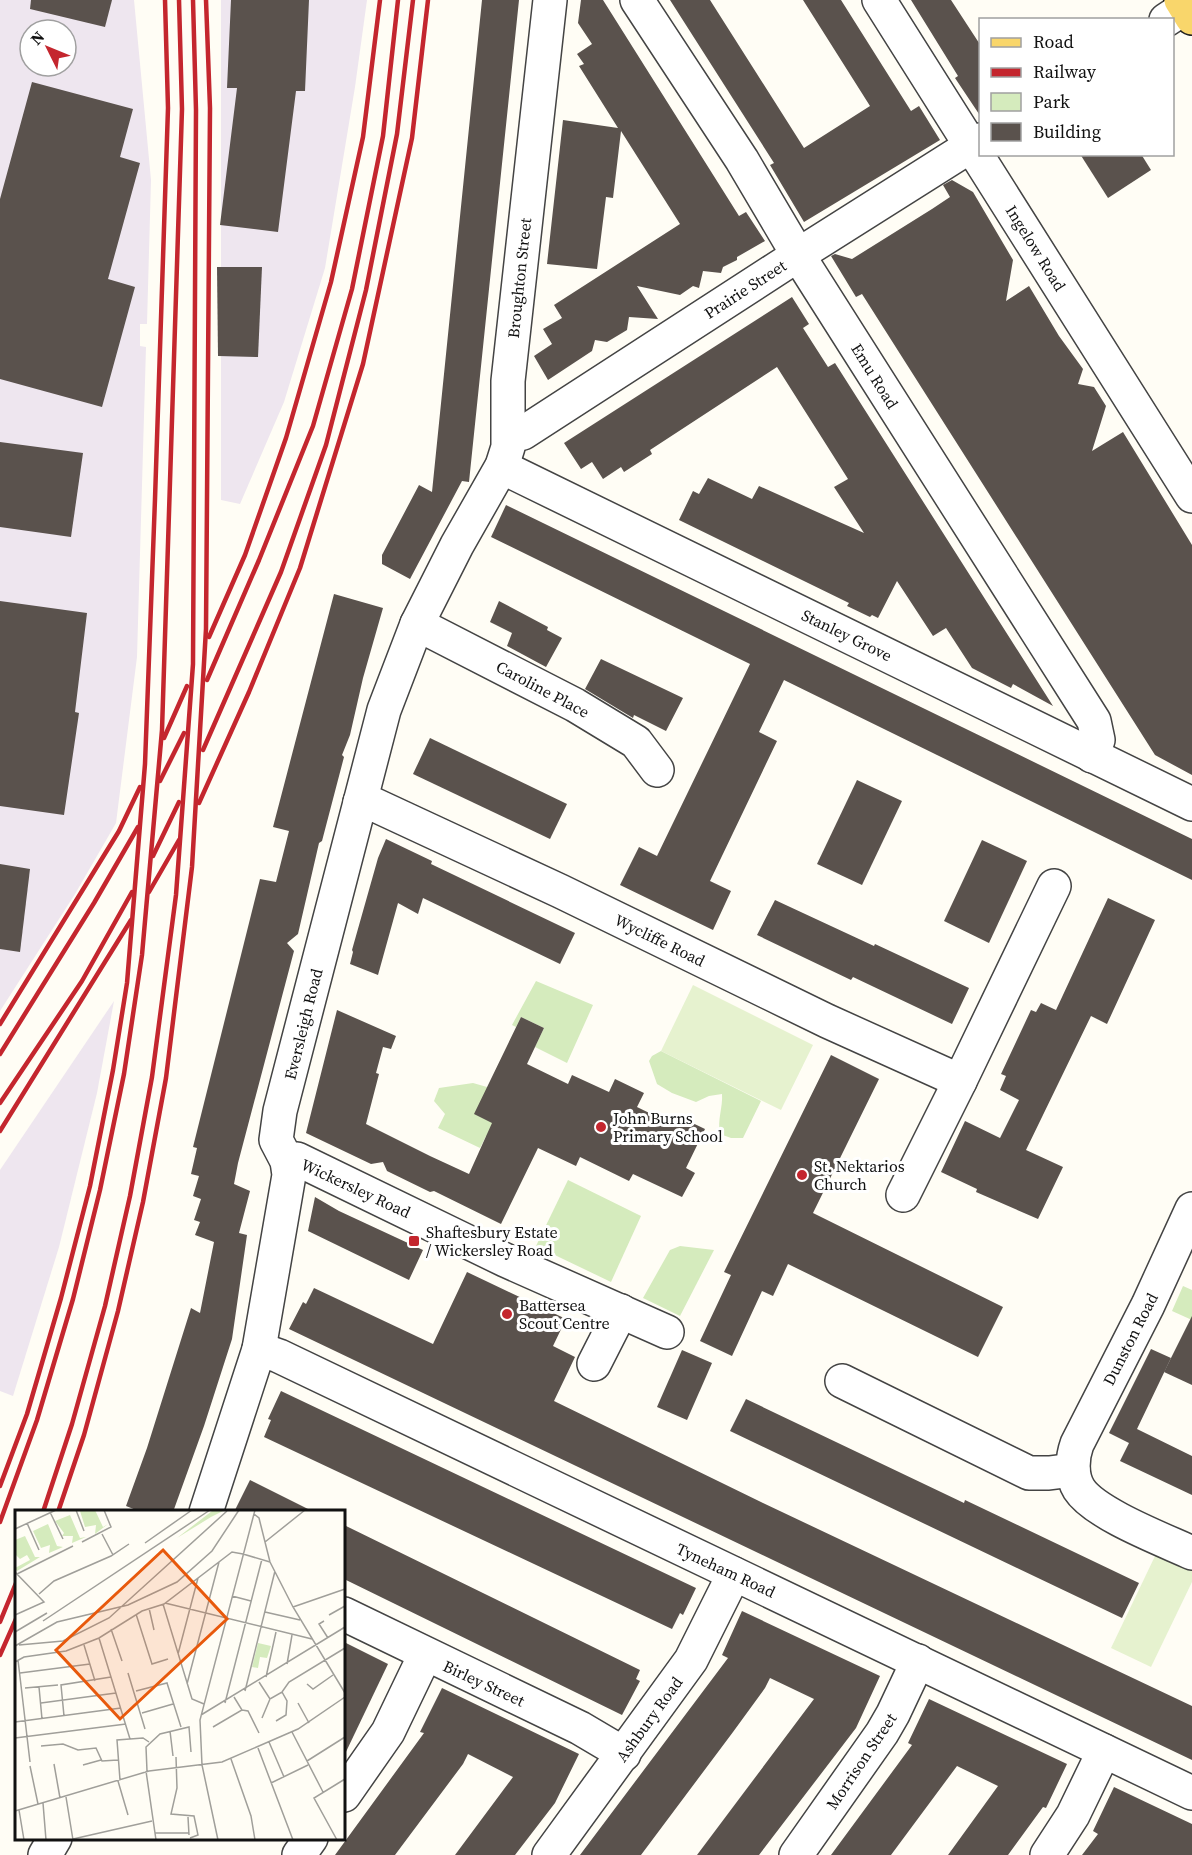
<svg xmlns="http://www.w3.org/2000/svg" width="1192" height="1855" font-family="'Source Serif 4',serif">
<rect width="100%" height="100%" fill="#fffdf5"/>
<g fill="#eee6ef" fill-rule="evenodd">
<path d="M0,0h134l17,180 -4,144h-7v22l6,1 -9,310 -21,166 -41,71 -75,117zM30,30h36v36h-36z"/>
<polygon points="221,0 367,0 355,87 325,268 284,402 240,504 221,500"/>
<polygon points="114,1001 97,1093 59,1247 13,1396 0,1391 0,1170"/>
</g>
<g fill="#d5ebbd">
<polygon points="536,981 593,1005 567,1063 535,1047 544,1028 521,1017 516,1027 512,1025"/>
<path d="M661,1051l100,50 -18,37h-12l-11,-4c-3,-15 3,-26 2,-40l-13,2 -13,6 -24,-9 -15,-9 -8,-23 3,-5z"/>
<polygon points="473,1083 487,1087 497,1125 490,1138 486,1136 480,1148 438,1128 445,1114 434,1101 439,1088"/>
<polygon points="568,1180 641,1216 611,1282 536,1246"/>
<polygon points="680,1246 714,1250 680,1316 643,1298 670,1250"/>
<polygon points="1183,1286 1192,1290 1192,1320 1172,1311"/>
</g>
<g fill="#e6f2cf">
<polygon points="693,985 813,1045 781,1110 661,1051"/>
<polygon points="1156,1554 1192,1570 1192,1582 1151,1667 1111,1648"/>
</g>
<g fill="#5a524d">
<polygon points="31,0 112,0 105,27 30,9"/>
<polygon points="231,0 309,0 305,91 296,91 278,232 220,225 237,88 227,88"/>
<polygon points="482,0 519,0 469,482 462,481 410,579 382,564 382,555 419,485 432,492"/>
<polygon points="581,0 603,0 739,216 746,212 765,241 737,257 737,260 723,267 721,273 703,271 699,288 693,286 680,295 637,286 658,319 629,317 627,330 607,342 595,340 592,351 548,380 534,356 552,344 543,329 562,318 554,305 680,224 621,131 613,198 606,197 597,269 547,264 563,120 618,128 579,66 584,64 577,54 592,44 578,23"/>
<polygon points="670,0 710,0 804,148 870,106 803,0 841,0 911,111 919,106 940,140 804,222 770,165 774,163"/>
<polygon points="911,0 951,0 981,46 981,117 955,78 958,76"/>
<polygon points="32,82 133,109 120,157 140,163 108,279 135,287 102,407 0,379 0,199"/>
<polygon points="1080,154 1141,154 1151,170 1108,198"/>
<polygon points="952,180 973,192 1013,260 1006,301 1029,286 1059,336 1083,369 1078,384 1094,387 1106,406 1092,451 1123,432 1192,545 1192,775 1155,755 862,294 856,297 831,256 835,254 852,259 932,209 950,197 943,185"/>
<polygon points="217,267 262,267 258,357 218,356"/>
<polygon points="792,297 809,324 803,328 828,367 835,363 1053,706 1013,684 1011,688 972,668 946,628 933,636 897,581 878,618 872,615 870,617 847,606 849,603 679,520 693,491 699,494 708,478 752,499 759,486 864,533 834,487 848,479 777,367 650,450 652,454 624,472 621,467 603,479 592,462 581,469 564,443"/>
<polygon points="0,442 83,453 71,537 0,527"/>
<polygon points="506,505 1192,839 1192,880 784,680 759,732 777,741 710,881 731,891 713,930 620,885 639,847 657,856 750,664 491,537"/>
<polygon points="334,594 383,608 363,678 350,735 342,755 344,757 322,841 319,843 298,934 287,943 294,951 238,1163 234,1184 250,1191 239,1233 247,1235 232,1339 204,1426 173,1512 141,1512 126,1506 147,1448 191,1308 200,1313 214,1242 195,1235 200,1222 194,1220 201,1199 193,1196 199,1176 191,1174 197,1148 193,1147 260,879 276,882 289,831 273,827"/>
<polygon points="0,601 87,613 75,712 79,713 64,815 0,806"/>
<polygon points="499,601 548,627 547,630 562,638 546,667 507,646 512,633 490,622"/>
<polygon points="601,659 683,698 666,731 634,715 633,718 585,689"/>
<polygon points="430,738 567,804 550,839 413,774"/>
<polygon points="857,780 902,801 862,885 817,864"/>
<polygon points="386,839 432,861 431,864 575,933 560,964 423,898 418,914 398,903 378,975 350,964 353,952 352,950 378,858"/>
<polygon points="982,840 1027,861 989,943 944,921"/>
<polygon points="0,864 30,869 20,952 0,949"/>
<polygon points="1108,898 1155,920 1107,1024 1091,1016 1026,1150 1063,1167 1038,1219 976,1192 977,1189 941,1172 965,1121 1000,1138 1019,1100 1000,1090 1006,1076 1001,1074 1031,1010 1036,1012 1041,1003 1056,1010"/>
<polygon points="775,900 874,946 875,944 969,988 952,1024 853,977 851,980 757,935"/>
<polygon points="337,1010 396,1036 391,1049 383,1047 376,1073 379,1074 366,1124 430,1156 469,1174 492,1123 474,1114 521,1017 544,1028 527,1064 568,1084 572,1075 609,1092 615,1079 644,1093 637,1107 676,1126 680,1117 705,1129 686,1168 695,1173 682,1197 633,1174 629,1181 580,1157 576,1166 538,1148 501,1224 434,1191 430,1192 387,1171 383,1162 371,1164 306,1133"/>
<polygon points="831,1055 879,1079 813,1213 1003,1307 978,1357 788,1264 773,1296 762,1291 732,1356 700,1341 731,1275 724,1272"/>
<polygon points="315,1197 339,1211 423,1250 409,1280 308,1231"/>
<polygon points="467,1272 566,1319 553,1346 575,1357 554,1401 763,1503 1192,1706 1192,1760 289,1329 303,1302 306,1304 314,1288 433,1344"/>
<polygon points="1192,1316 1192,1385 1164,1372"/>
<polygon points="1151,1349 1171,1358 1137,1429 1192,1456 1192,1495 1120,1461 1129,1443 1109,1433"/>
<polygon points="682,1350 712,1363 687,1420 657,1407"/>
<polygon points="281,1391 696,1588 683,1615 680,1613 672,1629 264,1437 271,1420 268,1419"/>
<polygon points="746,1399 964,1503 965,1500 1139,1583 1122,1618 730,1431"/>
<polygon points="250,1480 314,1512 234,1512"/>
<polygon points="344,1525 640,1670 636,1679 640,1681 622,1715 344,1579"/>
<polygon points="742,1611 880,1676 856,1728 759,1855 697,1855 814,1699 770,1678 765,1688 733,1732 641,1855 580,1855 728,1658 722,1655"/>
<polygon points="344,1642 388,1664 344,1756"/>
<polygon points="442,1688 579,1754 555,1803 515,1855 455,1855 513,1777 468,1754 463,1764 395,1855 335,1855 424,1733 420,1732"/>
<polygon points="929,1699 1067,1764 1046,1808 1043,1807 1008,1855 948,1855 998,1786 957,1766 891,1855 831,1855 912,1745 908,1743"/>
<polygon points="1114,1787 1192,1824 1192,1855 1082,1855 1098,1834 1093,1831"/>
</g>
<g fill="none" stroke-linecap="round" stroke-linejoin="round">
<defs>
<g id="minor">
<polyline points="637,0 742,160 798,255 1094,721 1098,740 1092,756"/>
<polyline points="879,0 1192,496"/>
<polyline points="1166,20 1192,3"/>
<polyline points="509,436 523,433 798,255 980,140"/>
<polyline points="502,466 514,473 1192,804"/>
<polyline points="417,624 575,705 636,742 657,770"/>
<polyline points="360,802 375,805 560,891 827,1021 960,1081 1054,886"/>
<polyline points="287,1161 297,1159 505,1260 667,1332"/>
<polyline points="903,1195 960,1081"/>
<path d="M1192,1209l-44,96 -71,139c-5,14 -6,32 2,45 16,25 85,51 113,64"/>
<polyline points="259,1349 279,1356 1192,1793"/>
<polyline points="594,1364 621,1311"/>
<polyline points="842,1381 1029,1473 1049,1473 1073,1470"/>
<polyline points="206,1512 259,1349 289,1175 287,1161 276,1140 280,1111 384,710 417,624 457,545 502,466 508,447 508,381 550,0"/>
<polyline points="344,1614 580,1728 624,1754"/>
<polyline points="344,1795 388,1732 425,1655"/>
<polyline points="45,1855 55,1838"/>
<polyline points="299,1855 311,1838"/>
<polyline points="549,1855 691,1660 734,1574"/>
<polyline points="796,1855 882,1733 893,1714 918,1661"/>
<polyline points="1047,1855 1073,1815 1104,1751"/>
</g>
<polyline id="major" points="1181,0 1192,18"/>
</defs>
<use href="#minor" stroke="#444" stroke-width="36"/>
<use href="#major" stroke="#222" stroke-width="36"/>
<use href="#minor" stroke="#fff" stroke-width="33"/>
<use href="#major" stroke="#f9d66b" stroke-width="33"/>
<g stroke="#c4262e" stroke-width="4.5">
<polyline points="209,637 245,555 286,438 331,282 363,137 380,0"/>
<polyline points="207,680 259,560 313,426 352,289 383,136 398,0"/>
<polyline points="164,738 187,686"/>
<polyline points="203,750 281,572 326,445 366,290 397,134 413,0"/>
<polyline points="160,781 184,733"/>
<polyline points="199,803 249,692 300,568 363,364 412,138 428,0"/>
<polyline points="153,856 179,802"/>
<polyline points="149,892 179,840"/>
<polyline points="0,1024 119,831 140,787"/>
<polyline points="0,1054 94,903 138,827"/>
<polyline points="0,1103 82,981 132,892"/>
<polyline points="0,1131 131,920"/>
<polyline points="0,1486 27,1414 61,1298 90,1186 113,1070 127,983 145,764 155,499 168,108 165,0"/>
<polyline points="43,1512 72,1424 105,1306 130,1196 152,1077 176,895 193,664 196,110 193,0"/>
<polyline points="58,1512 84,1435 118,1311 143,1202 166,1078 192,867 206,629 210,108 206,0"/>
<polyline points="0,1522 37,1420 73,1299 100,1190 124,1074 142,955 162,730 182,109 179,0"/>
<polyline points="0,1622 16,1583"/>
<polyline points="0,1655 16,1619"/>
</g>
</g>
<g fill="#c4262e" stroke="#fff" stroke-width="2">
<circle cx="601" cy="1127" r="6"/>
<circle cx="802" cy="1175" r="6"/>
<rect x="408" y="1235" width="12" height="12" rx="3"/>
<circle cx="507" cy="1314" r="6"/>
</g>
<g text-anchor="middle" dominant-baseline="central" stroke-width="6" stroke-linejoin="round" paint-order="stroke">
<g font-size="16" fill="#111" stroke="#fff">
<text transform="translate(1036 248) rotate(58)">Ingelow Road</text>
<text transform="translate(519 278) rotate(-84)">Broughton Street</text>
<text transform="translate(745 289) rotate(-33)">Prairie Street</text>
<text transform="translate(875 376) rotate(58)">Emu Road</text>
<text transform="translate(847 635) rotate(26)">Stanley Grove</text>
<text transform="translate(543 689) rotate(28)">Caroline Place</text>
<text transform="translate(660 940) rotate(26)">Wycliffe Road</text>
<text transform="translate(303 1024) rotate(-76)">Eversleigh Road</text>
<text transform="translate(356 1188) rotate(25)">Wickersley Road</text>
<text transform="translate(1130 1339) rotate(-63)">Dunston Road</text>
<text transform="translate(726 1570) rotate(25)">Tyneham Road</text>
<text transform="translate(484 1683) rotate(25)">Birley Street</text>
<text transform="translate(649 1719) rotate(-54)">Ashbury Road</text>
<text transform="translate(861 1761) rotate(-56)">Morrison Street</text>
</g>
<g font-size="16" fill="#111" stroke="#fff" text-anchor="start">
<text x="613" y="1118">John Burns<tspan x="613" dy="18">Primary School</tspan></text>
<text x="814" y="1166">St. Nektarios<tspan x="814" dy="18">Church</tspan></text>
<text x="426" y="1232">Shaftesbury Estate<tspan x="426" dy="18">/ Wickersley Road</tspan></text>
<text x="519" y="1305">Battersea<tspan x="519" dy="18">Scout Centre</tspan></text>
</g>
</g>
<g transform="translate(15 1510)">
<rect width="330" height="330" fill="#fffdf5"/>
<path d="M80,0l8,17 5,-3 -13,10 1,-9 -11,2 -5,-16zM210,0l-14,7 -34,21 35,-27zM55,5l10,23 6,-1 -14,6 1,-7h-11l2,-3 -9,-12zM33,14l9,22 6,1 -14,6 1,-8 -9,3 -8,-17zM10,26l10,21h5l-23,14 -2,-3 15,-8 -3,-5 -7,4 -5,-5v-14zM243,133l13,3 -4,12 -7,-1 -2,11 -6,-1z" fill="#d5ebbd"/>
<path fill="none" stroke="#a09f9a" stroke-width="1.5" d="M61,0l8,21M35,2l13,27M239,4l5,4 11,44 23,45 52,86M12,13l12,27M0,19l41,-19M87,24l11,21M67,32l29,-15 -7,-17M250,32l40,-32M130,33l47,-33M228,44l27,8M0,62l29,30 -29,13M2,64l56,-28M24,84l15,-13 57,-25 18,-12M217,86l19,5M150,93l147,36M148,94l29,95 12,5M278,97l52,-18M134,98l5,22M250,102l35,8M121,104l16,50 16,-5M314,105l16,-9M28,111l167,-111M309,111l-5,3 9,14M96,119l11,32M0,122l32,-19M84,128l31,101M4,135l44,-4 46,-23 118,-107M69,135l11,36M0,136l42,-24 71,-17 49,-23 35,-31 27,-41M163,144l20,-76M3,150l12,102M0,152l9,-5 42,-6 33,-13 43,-27 22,-7 68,-52 11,2M272,154l5,-29M5,163l70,-9M113,163l17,56M251,167l10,-45M244,172l11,17 12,-7 5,9 -1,14 -10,6M172,174l32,-122M292,174l6,5 20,-14M24,177l3,32M10,178l33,-3M121,181l31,-8 14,44M230,181l30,-120M267,182l7,-10 56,-34M26,193l75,-10M210,193l37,-144M283,193l11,20M227,200l6,1 11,22M127,203l31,-9M186,205l144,-88M49,206l-3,-31 50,-8M247,208l8,-19M0,212l106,-14M198,217l29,-17 -8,-13M155,221l3,25M277,222l31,60M0,228l111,-14M254,232l15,35M26,236l22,-2 15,6 18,-2 6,13 16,-1M243,238l35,92M161,247l1,31 -6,26 23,2 4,19 -8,3M216,249l20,57 4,24M292,251l38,-24M39,254l6,34M68,255l18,-5M15,256l8,38M131,261l10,69M132,261l-1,-24 14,-13 29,-7 2,25M105,270l-3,-40 26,-2 6,4M103,271l10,34M256,273l37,-18M51,287l7,43M28,293l3,37M4,300l5,30M0,301l134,-40 73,-9 76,-33 47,-32M173,307l1,18M140,323h34M58,329l79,-18M203,330l-16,-75 -2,-45 55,-210M322,330l-23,-42 31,-19"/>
<path fill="#e8590c" fill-opacity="0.15" stroke="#e8590c" stroke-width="3" d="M148,40l64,69 -107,100 -64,-69z"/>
<rect width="330" height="330" fill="none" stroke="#111" stroke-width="3"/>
</g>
<rect x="979" y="18" width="195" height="138" fill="#ffffff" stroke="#a0a0a0" stroke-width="1.5"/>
<rect x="991" y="38" width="30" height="9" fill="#f9d66b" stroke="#a0a0a0" stroke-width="1.5"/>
<text x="1033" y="48" font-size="18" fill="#111111">Road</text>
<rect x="991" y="68" width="30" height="9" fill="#c4262e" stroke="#a0a0a0" stroke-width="1.5"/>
<text x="1033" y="78" font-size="18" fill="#111111">Railway</text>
<rect x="991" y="93" width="30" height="18" fill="#d5ebbd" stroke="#a0a0a0" stroke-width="1.5"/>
<text x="1033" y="108" font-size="18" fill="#111111">Park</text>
<rect x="991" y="123" width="30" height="18" fill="#5a524d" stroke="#a0a0a0" stroke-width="1.5"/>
<text x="1033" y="138" font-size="18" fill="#111111">Building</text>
<g transform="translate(48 48) rotate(313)"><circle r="28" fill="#ffffff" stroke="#a0a0a0" stroke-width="1.5"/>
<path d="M0-4.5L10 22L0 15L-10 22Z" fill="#c4262e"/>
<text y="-9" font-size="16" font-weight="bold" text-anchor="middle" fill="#111111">N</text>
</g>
</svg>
